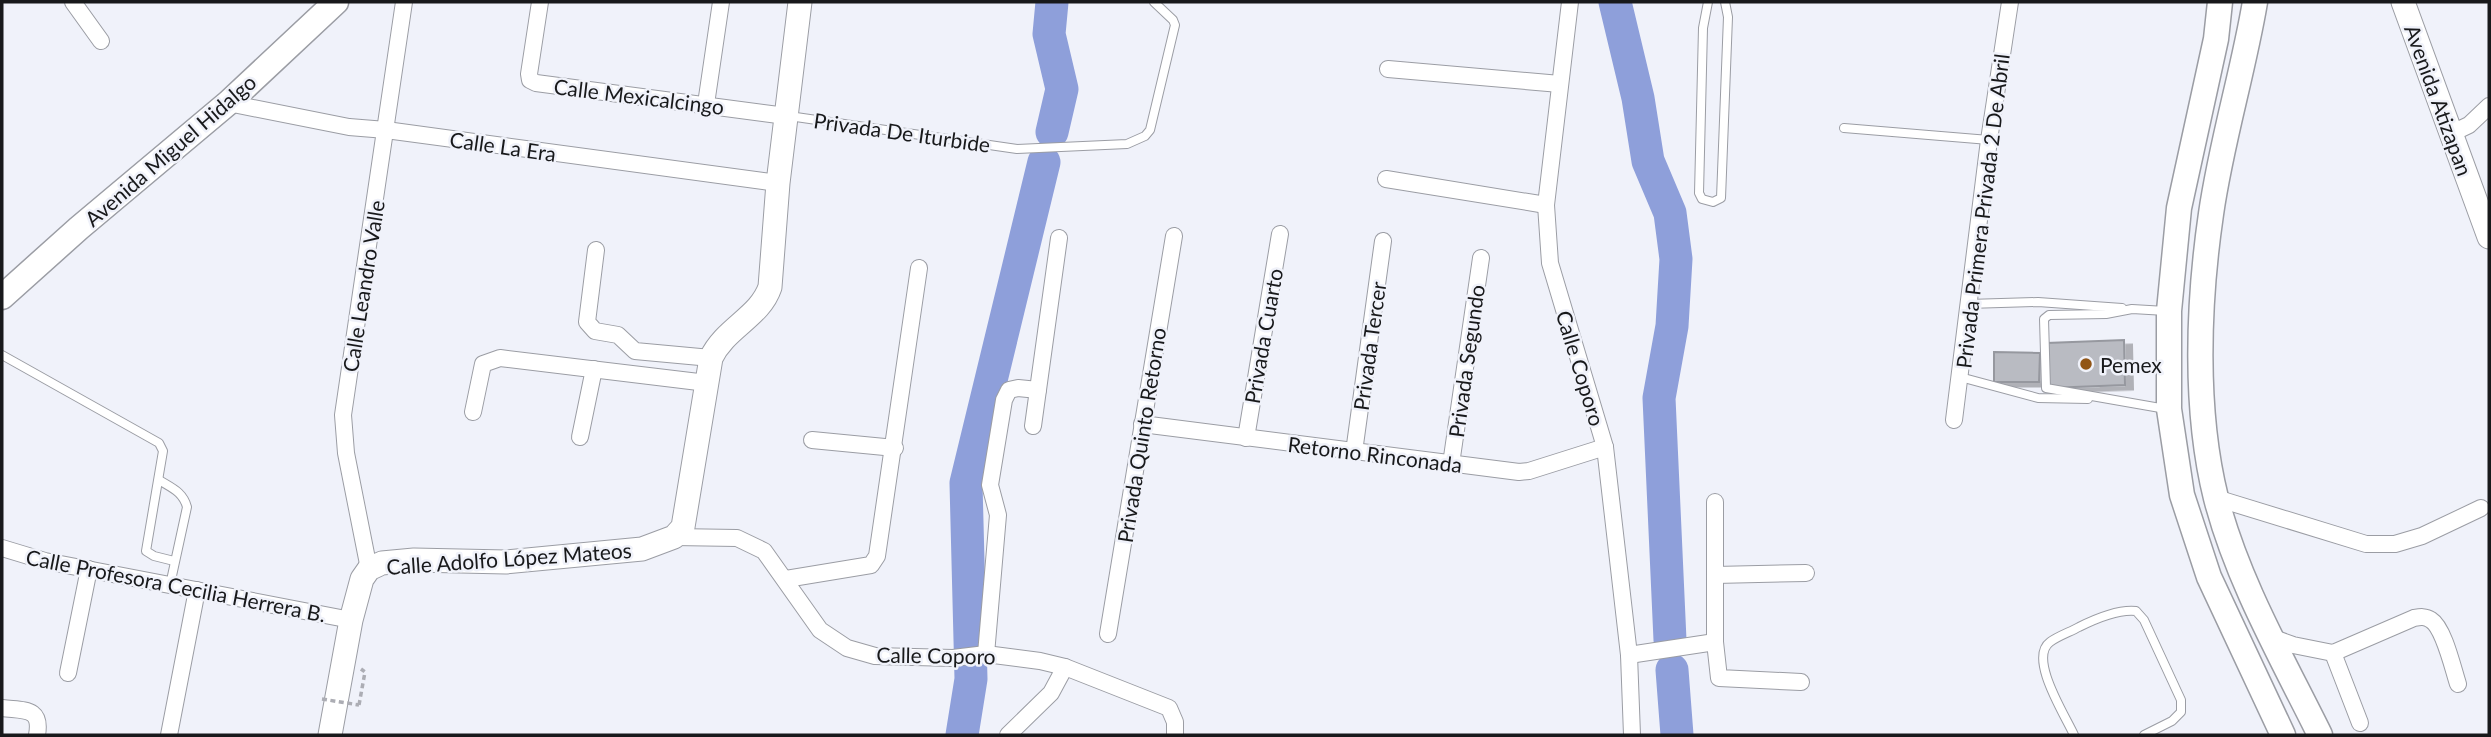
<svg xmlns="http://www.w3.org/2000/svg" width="2491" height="737" font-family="Lato,sans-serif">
<defs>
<filter id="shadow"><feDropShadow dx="8" dy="4.5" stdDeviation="0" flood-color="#0004"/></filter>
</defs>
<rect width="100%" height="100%" fill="#f0f2fa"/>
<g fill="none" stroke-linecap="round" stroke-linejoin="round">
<g stroke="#8e9fda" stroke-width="33">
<polyline points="1615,2 1638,98 1648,161 1670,213 1676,259 1672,326 1659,398 1670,640"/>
<polyline points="1052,132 1062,89 1049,34 1052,2"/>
<polyline points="1672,670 1677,735"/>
<polyline points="962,735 971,679 966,483 1044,162"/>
</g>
</g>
<g fill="#b9bbc2" stroke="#96989f" stroke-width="2" filter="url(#shadow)">
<polygon points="2124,340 2125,385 2048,388 2047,343"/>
<polygon points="1994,352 2040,353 2039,382 1994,382"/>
</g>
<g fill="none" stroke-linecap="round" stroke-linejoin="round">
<defs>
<g id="lane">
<polyline points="1708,2 1703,28 1699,193 1702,199 1713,202 1721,198 1728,17 1725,2"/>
<polyline points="789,116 1017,149 1127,144 1145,136 1150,130 1175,25 1173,20 1154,2"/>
<polyline points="1844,128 1989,140"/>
<polyline points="1968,304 2038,302 2122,308"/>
<polyline points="2166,311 2132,309 2106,314 2049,315 2044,319 2046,388 2166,409"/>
<polyline points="2,355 159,443 163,451 146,551 154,556 174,561"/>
<polyline points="1960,377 2038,398 2088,399"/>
<path d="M159,480c13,8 24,12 28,27l-17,78"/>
<path d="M2074,735c-9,-20 -46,-77 -24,-93 8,-6 20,-10 29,-15 16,-8 39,-18 57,-16l8,9 37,80v12l-9,9 -28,14"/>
</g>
<g id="street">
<polyline points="73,2 101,41"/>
<polyline points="540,2 529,74 530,80 536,83 786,116"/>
<polyline points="1570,2 1546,205 1550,263 1605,447 1629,655 1632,735"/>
<polyline points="1388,69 1560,84"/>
<polyline points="228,103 349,127 386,130 778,183"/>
<polyline points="706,104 721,2"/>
<polyline points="2450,134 2469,125 2489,106"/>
<polyline points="1386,179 1546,205"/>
<polyline points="596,250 587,322 595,331 618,335 635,351 711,358"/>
<polyline points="473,412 483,364 500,358 707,383"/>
<polyline points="1954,420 1989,140 2010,2"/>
<polyline points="1142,424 1519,472 1529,471 1605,447"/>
<polyline points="1033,426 1059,238"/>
<polyline points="580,437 594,369"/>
<polyline points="1246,438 1280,234"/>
<polyline points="812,440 895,448"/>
<polyline points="1354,452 1383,241"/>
<polyline points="1451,464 1481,258"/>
<polyline points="2216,498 2366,544 2395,544 2422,536 2481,508"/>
<polyline points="1715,502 1715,642 1719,678 1801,682"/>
<polyline points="674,537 737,538 764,551 820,630 847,648 875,656 953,658 986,654 1040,661 1065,667 1169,708 1175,722 1175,735"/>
<polyline points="2,548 45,561 351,620"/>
<polyline points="369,569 346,453 343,415 404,2"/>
<polyline points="1715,575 1806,573"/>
<polyline points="786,579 871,565 877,556 919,268"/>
<polyline points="1108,634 1174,236"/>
<path d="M2271,637l22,8 40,8 81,-35c6,-1 11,-2 17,2 13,8 22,49 27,64"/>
<polyline points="2333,653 2360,723"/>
<polyline points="986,654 998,515 990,485 1004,400 1009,390 1018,388 1038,390"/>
<polyline points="1629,655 1715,642"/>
<polyline points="68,673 89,569"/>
<path d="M2,708c22,3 40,-1 35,27"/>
<polyline points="169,735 197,590"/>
<polyline points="1008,735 1051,693 1065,667"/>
</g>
<g id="secondary">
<polyline points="2403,2 2489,237"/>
<path d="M330,735l21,-115 11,-41 7,-10 13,-6 32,-3 92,2 136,-13 32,-12 9,-10 28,-169c14,-30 49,-41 59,-71l8,-104 22,-181"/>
</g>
<g id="primary">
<polyline points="2220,2 2216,39 2179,208 2169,311 2169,409 2182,495 2209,577 2283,735"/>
<path d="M2255,2c-12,71 -34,141 -44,212 -13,89 -17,196 5,284 21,82 67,162 104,237"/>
<polyline points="2,297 79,228 228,103 336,2"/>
</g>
</defs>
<use href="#lane" stroke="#9b9da4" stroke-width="10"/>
<use href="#street" stroke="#9b9da4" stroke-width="18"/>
<use href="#secondary" stroke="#9b9da4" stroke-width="25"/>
<use href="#primary" stroke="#9b9da4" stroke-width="27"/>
<polyline stroke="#acadb4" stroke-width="3.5" stroke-dasharray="5 3.5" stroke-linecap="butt" points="359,705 365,672 361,669"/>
<use href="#lane" stroke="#fff" stroke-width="8"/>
<use href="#street" stroke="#fff" stroke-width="16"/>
<use href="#secondary" stroke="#fff" stroke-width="23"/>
<use href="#primary" stroke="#fff" stroke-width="24"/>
<polyline stroke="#acadb4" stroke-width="3.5" stroke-dasharray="5 3.5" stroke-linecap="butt" points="322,699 359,705"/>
</g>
<circle fill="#915515" stroke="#f0f2fa" stroke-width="2.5" cx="2086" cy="364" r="7"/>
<g text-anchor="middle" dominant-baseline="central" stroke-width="5" stroke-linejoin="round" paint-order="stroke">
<g font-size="21" fill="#18191b" stroke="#f0f2fa">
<text transform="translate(639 96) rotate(7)">Calle Mexicalcingo</text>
<text transform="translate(2439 100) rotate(70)">Avenida Atizapan</text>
<text transform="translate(902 132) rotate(8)">Privada De Iturbide</text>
<text transform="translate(503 146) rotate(8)">Calle La Era</text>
<text transform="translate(170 150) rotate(-41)">Avenida Miguel Hidalgo</text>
<text transform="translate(1982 211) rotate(-83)">Privada Primera Privada 2 De Abril</text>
<text transform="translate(363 286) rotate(-81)">Calle Leandro Valle</text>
<text transform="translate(1263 336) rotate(-80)">Privada Cuarto</text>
<text transform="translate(1369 346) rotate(-82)">Privada Tercer</text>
<text transform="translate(1466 361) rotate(-82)">Privada Segundo</text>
<text transform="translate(1581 368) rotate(73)">Calle Coporo</text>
<text transform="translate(1141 435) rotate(-81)">Privada Quinto Retorno</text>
<text transform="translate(1375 454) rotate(7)">Retorno Rinconada</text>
<text transform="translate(509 558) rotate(-4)">Calle Adolfo López Mateos</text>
<text transform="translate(176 585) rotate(11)">Calle Profesora Cecilia Herrera B.</text>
<text transform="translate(936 655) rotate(1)">Calle Coporo</text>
</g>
<g font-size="21" fill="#18191b" stroke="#f0f2fa" text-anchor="start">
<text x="2100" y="364">Pemex</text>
</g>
</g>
<rect width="2491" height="737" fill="none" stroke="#18191b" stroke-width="7"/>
</svg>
